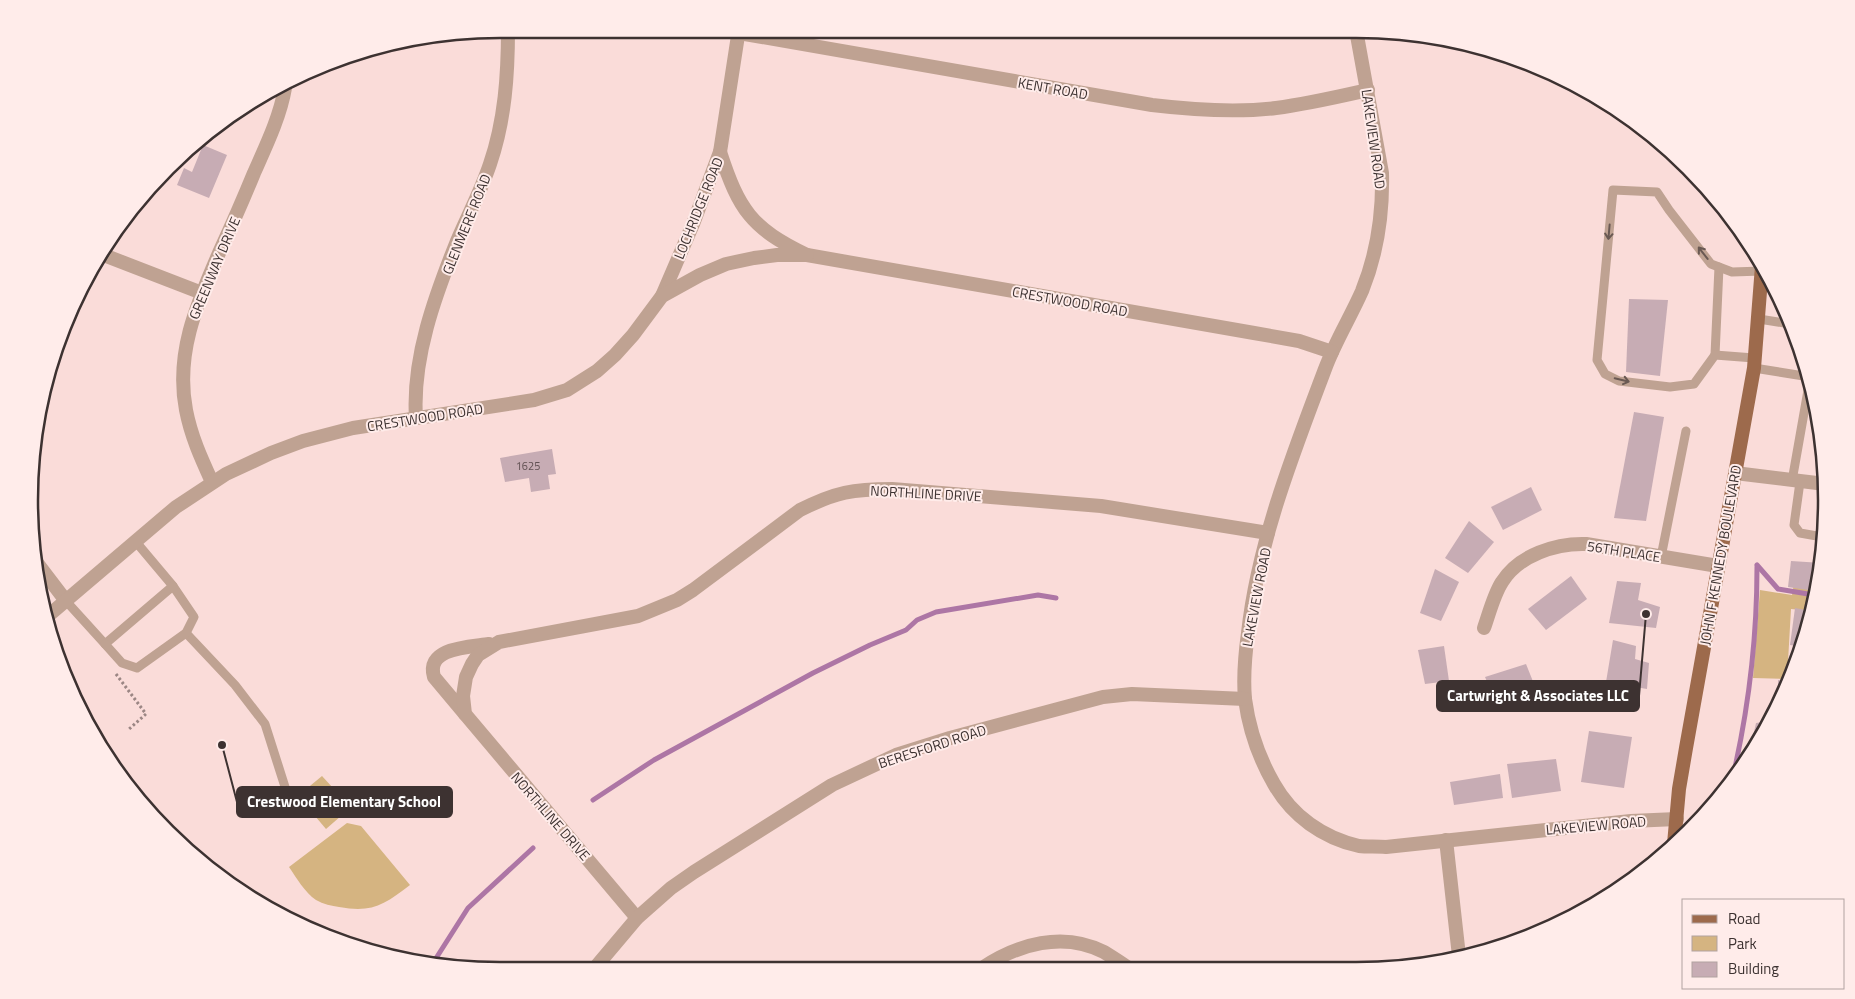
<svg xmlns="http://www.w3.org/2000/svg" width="1855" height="999" font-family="'Titillium Web',sans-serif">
<rect width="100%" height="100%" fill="#fadcd9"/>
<g fill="#d5b481">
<polygon points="1794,583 1816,586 1810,611 1791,609 1787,679 1753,678 1760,590 1792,595"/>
<polygon points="322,776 333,788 310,808 299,795"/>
<polygon points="338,796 349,809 326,829 315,816"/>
<path d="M347,823l14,3 49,59c-26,20 -38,28 -71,22 -7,-1 -16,-3 -23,-7 -11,-7 -20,-23 -27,-33z"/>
</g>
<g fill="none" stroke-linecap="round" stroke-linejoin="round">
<g stroke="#ad76a5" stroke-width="5">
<polyline points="1757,565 1778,589 1814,595"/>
<path d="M1734,772c15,-67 23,-135 23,-205"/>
<polyline points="593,800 654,760 813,673 870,645 906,630 917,620 936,612 1038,595 1056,598"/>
<polyline points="433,963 468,908 533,848"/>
</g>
</g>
<g fill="#c7acb4">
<polygon points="203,145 227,155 209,198 177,185 184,168 192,172"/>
<polygon points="1629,299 1668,300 1660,376 1626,372"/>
<polygon points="1634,412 1664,417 1646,521 1614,518"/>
<polygon points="552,449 556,474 548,475 550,489 531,492 529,478 505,482 500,458"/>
<polygon points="1531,487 1542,510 1503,530 1491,507"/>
<polygon points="1469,521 1494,542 1468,573 1445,558"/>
<polygon points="1791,561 1822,563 1815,591 1788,587"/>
<polygon points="1435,569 1459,582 1441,621 1420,613"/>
<polygon points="1571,576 1587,599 1546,630 1528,609"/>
<polygon points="1617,581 1641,583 1638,600 1660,607 1656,628 1609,623"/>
<polygon points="1795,608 1811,611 1802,647 1790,645"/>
<polygon points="1613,640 1636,646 1635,659 1649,663 1647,689 1606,682"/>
<polygon points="1444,646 1449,681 1425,684 1418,650"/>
<polygon points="1526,664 1536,689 1497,704 1485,677"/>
<polygon points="1778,680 1787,682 1778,702"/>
<polygon points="1770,721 1763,735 1750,751 1756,723"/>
<polygon points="1589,731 1632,737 1624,788 1581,782"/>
<polygon points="1556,759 1561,791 1512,798 1507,764"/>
<polygon points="1500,774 1503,798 1454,805 1450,782"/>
</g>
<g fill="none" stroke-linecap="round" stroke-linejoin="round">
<polyline stroke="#9b8684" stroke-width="3" stroke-dasharray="2.5 2.5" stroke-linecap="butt" points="116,674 146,714 128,730"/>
<g stroke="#bfa292" stroke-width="9">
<polyline points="1759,319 1790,324"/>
<polyline points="1715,355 1719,267"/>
<polyline points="1754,358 1715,355 1694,384 1670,387 1619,381 1605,374 1597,360 1613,190 1657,192 1669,210 1711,264 1732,272 1762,271"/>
<polyline points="1754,368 1810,377"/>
<polyline points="1792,481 1810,379"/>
<polyline points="1800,482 1794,525 1800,533 1817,536 1823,531"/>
<polyline points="1661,557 1686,431"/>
<polyline points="66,601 105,644 173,586 136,542"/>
<polyline points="186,633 235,685 265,724 286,790"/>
<polyline points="105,644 122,663 137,668 186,633 194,617 173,586"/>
</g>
<g stroke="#bfa292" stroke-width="14">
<path d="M1356,30l26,143c1,41 -5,81 -20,118 -12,27 -27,51 -37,78 -32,85 -67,173 -77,264 -3,22 -5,44 -3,66 4,30 14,59 29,85 18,32 49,54 85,62 9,1 18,0 27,1l245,-26 46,-2"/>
<path d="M739,33l413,72c42,5 83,8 124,3 31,-4 61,-11 92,-18"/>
<path d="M720,152c19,58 31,76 87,103l447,78 45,8 33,11"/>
<polyline points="101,254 202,293"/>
<polyline points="662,296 693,224 720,152 739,29"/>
<path d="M416,418c-4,-60 19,-122 41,-177 11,-26 24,-50 33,-77 15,-44 18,-89 18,-135"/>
<polyline points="1735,473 1825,484"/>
<path d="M212,482c-11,-24 -21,-46 -26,-72 -11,-57 11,-106 33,-157 12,-26 24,-53 35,-80 12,-27 26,-56 31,-85"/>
<polyline points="37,563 66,601"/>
<polyline points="49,615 176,507 226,474 271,453 303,441 353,428 534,400 567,390 597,371 615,355 633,335 662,296 700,275 726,264 754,258 777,255 807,255"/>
<path d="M1484,628c5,-14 10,-34 18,-46 17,-27 54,-39 84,-38l132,22"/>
<path d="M465,714l-31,-37c-9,-30 37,-30 55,-33"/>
<polyline points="1446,840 1459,956"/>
<path d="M637,918l-172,-204 -2,-18 3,-19 6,-13 6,-9 21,-13 139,-26 39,-16 16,-10 107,-80c36,-18 53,-21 92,-21l209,17 167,27"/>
<path d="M982,968c36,-24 81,-37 122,-16 8,5 16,10 23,15"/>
<polyline points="594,969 637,918 671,888 694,872 832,785 896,755 950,738 1103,697 1132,694 1245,699"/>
</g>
<polyline stroke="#9d6a4c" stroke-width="14" points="1674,844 1679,789 1686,748 1754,368 1762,266"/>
</g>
<defs><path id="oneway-shaft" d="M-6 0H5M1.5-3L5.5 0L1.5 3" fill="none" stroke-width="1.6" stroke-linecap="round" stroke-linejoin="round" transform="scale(1.25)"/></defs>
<g stroke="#6a5953">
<use href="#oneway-shaft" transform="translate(1609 232) rotate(95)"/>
<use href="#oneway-shaft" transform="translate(1703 253) rotate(-128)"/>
<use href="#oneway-shaft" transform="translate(1622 380) rotate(13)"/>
</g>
<g text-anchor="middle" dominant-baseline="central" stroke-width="4" stroke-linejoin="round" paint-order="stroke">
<g font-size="11" fill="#605052">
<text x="528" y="466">1625</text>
</g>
<g font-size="14" fill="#3d3231" stroke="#ffecea">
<text transform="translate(1053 88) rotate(10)">KENT ROAD</text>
<text transform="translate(1374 139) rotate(82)">LAKEVIEW ROAD</text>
<text transform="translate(698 208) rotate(-68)">LOCHRIDGE ROAD</text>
<text transform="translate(466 224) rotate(-68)">GLENMERE ROAD</text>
<text transform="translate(214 268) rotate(-67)">GREENWAY DRIVE</text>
<text transform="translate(1070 301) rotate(10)">CRESTWOOD ROAD</text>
<text transform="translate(425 417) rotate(-9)">CRESTWOOD ROAD</text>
<text transform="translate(926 493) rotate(3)">NORTHLINE DRIVE</text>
<text transform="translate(1624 551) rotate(9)">56TH PLACE</text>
<text transform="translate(1720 555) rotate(-80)">JOHN F KENNEDY BOULEVARD</text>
<text transform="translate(1256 597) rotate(-79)">LAKEVIEW ROAD</text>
<text transform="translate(932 746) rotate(-18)">BERESFORD ROAD</text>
<text transform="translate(551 816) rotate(49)">NORTHLINE DRIVE</text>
<text transform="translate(1596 825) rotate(-5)">LAKEVIEW ROAD</text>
</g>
</g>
<path d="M0 0H1855V999H0ZM500 38H1356A462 462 0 0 1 1818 500V500A462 462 0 0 1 1356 962H500A462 462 0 0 1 38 500V500A462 462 0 0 1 500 38Z" fill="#ffecea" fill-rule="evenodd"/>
<path fill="none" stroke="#3d3231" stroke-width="2.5" d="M500 38H1356A462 462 0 0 1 1818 500V500A462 462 0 0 1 1356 962H500A462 462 0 0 1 38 500V500A462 462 0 0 1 500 38Z"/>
<path fill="none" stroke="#3d3231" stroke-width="2" d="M1646 614L1639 696M222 745L237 802"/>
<g fill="#3d3231" stroke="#ffecea" stroke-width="2">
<circle cx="1646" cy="614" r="5"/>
<circle cx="222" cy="745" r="5"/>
</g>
<g fill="#3d3231" stroke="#3d3231" stroke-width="2">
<rect x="1437" y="681" width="202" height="30" rx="5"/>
<rect x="237" y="787" width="215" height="30" rx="5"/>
</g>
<g font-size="15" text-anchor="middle" font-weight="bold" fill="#fff">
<text x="1538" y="701">Cartwright &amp; Associates LLC</text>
<text x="344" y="807">Crestwood Elementary School</text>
</g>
<rect x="1682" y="899" width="162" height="90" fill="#ffecea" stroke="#b1a2a0"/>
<rect x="1692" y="915" width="25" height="8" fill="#9d6a4c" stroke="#b1a2a0"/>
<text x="1728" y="924" font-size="15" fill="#3d3231">Road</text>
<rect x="1692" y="936" width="25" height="15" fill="#d5b481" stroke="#b1a2a0"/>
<text x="1728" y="949" font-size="15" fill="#3d3231">Park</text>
<rect x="1692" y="962" width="25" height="15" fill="#c7acb4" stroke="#b1a2a0"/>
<text x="1728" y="974" font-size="15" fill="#3d3231">Building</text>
</svg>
